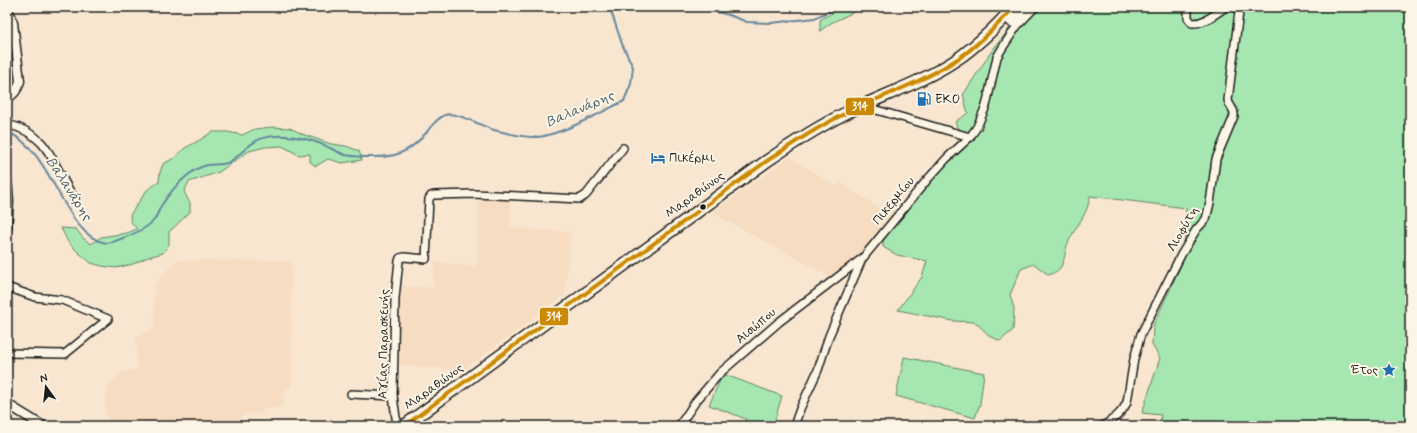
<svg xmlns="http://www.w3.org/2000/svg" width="1417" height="433" font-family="Mynerve,sans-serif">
<rect width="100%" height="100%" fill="#f8e6d0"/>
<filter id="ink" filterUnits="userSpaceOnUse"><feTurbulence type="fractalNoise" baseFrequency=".025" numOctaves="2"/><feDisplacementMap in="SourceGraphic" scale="8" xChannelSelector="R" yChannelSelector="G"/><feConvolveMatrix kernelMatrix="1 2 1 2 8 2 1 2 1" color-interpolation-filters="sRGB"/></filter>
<g filter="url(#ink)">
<g fill="#f6dcc1">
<polygon points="790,157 837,187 840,182 891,216 860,255 831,277 712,213"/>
<polygon points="479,197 511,198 509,228 571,232 565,295 463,370 395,365 398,286 433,288 435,262 477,267"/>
<polygon points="177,260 291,261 292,385 284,392 284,406 280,406 280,408 263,408 263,413 245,414 239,419 235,426 110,426 105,407 108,387 119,374 122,372 137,370 136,338 154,328 155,284"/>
</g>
<g fill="#a6e7b1" stroke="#618266">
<polygon points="842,7 864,7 831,23 820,31 820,20"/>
<path d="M1029,7h381v419h-251l2,-11 -19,-2 18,-55 -8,-13 1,-19 31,-67 2,-51 -96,-12c-2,19 -14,29 -21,45 -5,9 -3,19 -9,27 -2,3 -7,5 -11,7l-15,-11 -13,5 -11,26 4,13 -1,22 -13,11 -10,-5 -15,-14 -22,-1 -55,-11 24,-33 5,-16 -30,-6 -14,-8v-6l32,-44 29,-31 19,-17 10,-11 -14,-7 -4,-9 13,-9 -5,-18 28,-43 25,-32z"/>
<polygon points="272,127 290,128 302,134 331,144 346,146 359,151 362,160 342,163 328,159 316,166 310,162 310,154 299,155 282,146 265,147 249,151 219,172 189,182 184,192 190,203 190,212 169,232 169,244 163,253 148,257 133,264 116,268 102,266 91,263 79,253 68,242 61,228 76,229 83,238 91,244 101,237 127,233 137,229 131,222 130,215 147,190 159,182 160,172 163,164 174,158 185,148 200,140 212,132 228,132 242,135 255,129"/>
<polygon points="904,357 984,373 980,404 975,418 896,396"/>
<polygon points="723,374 782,396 773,426 760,426 745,421 746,419 709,405"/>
</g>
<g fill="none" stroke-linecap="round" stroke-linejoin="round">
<g stroke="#65879e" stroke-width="2">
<polyline points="698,7 729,15 747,22 771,23 815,18 838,7"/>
<path d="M7,132c47,18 56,104 99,111 5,0 12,-3 17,-5 11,-4 25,-10 32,-19 2,-4 4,-9 6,-13 7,-11 17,-23 27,-31 5,-4 14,-9 20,-10 6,-1 13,0 19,-2 10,-3 21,-21 36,-25 18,-5 41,-1 58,6 8,3 16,8 24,11 7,1 15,2 22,2 27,1 41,-3 59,-24 4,-6 12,-15 19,-18 12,-4 36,11 49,15 12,3 32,8 44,7 25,-3 62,-24 86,-36l7,-17 2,-17 -11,-23 -11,-33 2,-4"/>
</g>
<defs>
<g id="minor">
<path d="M1188,7v11l4,5c12,1 24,-10 34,-16"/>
<polyline points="873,109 970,137"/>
<path d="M7,124c47,12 44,42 68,75"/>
<polyline points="7,287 35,297 62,300 108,319 65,354 7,353"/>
<polyline points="351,394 393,396"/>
<polyline points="400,426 396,418 393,396 395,298 399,261 400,258 404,257 426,259 429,199 431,196 434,195 475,194 580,199 586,195 623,148"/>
<polyline points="679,426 696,401 720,373 779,322 860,260"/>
<polyline points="794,426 800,409 818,370 829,336 862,259 927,180 947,158 970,137 977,127 986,106 997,57 1003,47 1017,26 1035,7"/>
<path d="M1103,426c10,-7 19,-12 24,-24l7,-43 7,-25 40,-79 15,-25 10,-11 4,-16 6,-44 18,-43c1,-8 -5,-9 -6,-16l11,-88 -2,-5"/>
</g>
<g id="tertiary">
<path d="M7,98c8,-3 11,-9 13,-17l-7,-58 -6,-16"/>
<polyline points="7,180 9,201 7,228"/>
<polyline points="7,404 43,426"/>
</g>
<g id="primary">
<polyline points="1012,21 1024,7"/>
<path d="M404,426l360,-263c26,-18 52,-35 80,-49 37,-18 77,-31 112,-54 22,-15 40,-33 58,-53"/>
</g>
</defs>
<use href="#minor" stroke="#1c1c1c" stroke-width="10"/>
<use href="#tertiary" stroke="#1c1c1c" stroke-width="11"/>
<use href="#primary" stroke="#1c1c1c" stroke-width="14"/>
<use href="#minor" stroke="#fcf5e5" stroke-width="7"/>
<use href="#tertiary" stroke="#fcf5e5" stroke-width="8"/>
<use href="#primary" stroke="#fcf5e5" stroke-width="11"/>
<defs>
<path id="bus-1" d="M404,426l360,-263c26,-18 52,-35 80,-49 37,-18 77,-31 112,-54 22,-14 40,-34 58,-53"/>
</defs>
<use href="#bus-1" stroke="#fcf5e5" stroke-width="7"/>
<use href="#bus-1" stroke="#cb8a06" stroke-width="4"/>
</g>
</g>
<defs>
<symbol id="fuel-bare" viewBox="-9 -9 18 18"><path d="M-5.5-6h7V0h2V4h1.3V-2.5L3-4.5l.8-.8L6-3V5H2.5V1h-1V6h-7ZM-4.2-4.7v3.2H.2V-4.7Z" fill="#1f6fb2" stroke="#fcf5e5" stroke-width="2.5" paint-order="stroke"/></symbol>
<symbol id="hotel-bare" viewBox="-9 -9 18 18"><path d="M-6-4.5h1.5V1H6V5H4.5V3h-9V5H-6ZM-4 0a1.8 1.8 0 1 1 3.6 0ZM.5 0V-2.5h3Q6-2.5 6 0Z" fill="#1f6fb2" stroke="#fcf5e5" stroke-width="2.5" paint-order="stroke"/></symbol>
<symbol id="sight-bare" viewBox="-9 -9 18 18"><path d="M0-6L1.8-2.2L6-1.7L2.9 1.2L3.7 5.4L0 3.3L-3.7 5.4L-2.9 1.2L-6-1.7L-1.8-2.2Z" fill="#1f6fb2" stroke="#fcf5e5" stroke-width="2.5" paint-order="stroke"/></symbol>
</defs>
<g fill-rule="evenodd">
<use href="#fuel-bare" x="914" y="89" width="20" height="20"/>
<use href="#hotel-bare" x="648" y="148" width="20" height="20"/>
<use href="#sight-bare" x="1379" y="360" width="20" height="20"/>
</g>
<circle fill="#1c1c1c" stroke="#fcf5e5" stroke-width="1.5" cx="703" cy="207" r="3.5"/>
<g text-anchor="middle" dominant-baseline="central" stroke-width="4" stroke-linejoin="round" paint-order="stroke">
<g font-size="13" fill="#1c1c1c" stroke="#fcf5e5" text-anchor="start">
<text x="935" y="99">EKO</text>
<text x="669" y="158">Πικέρμι</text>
<text x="1378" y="370" text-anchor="end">Έτος</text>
</g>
<g font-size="13" fill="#1c1c1c" stroke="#fcf5e5">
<text transform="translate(695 195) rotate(-36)">Μαραθώνος</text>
<text transform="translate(894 201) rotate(-51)">Πικερμίου</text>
<text transform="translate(1183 229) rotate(-60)">Λιοφύτη</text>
<text transform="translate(756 326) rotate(-40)">Αισώπου</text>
<text transform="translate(384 344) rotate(-89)">Αγίας Παρασκευής</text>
<text transform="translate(434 387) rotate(-36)">Μαραθώνος</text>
</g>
<g font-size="14" font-style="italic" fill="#475b68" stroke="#fcf5e5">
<text transform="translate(580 109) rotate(-23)">Βαλανάρης</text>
<text transform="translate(69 189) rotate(57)">Βαλανάρης</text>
</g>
</g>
<g stroke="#fcf5e5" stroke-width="1.5">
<rect x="845" y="97" width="30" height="19" rx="4" fill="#cb8a06"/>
<rect x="539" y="307" width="30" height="19" rx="4" fill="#cb8a06"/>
</g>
<g font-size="11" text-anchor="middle" font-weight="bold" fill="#fff">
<text x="860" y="110">314</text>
<text x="554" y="320">314</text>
</g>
<rect width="1417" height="433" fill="none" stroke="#fcf5e5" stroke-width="24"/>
<rect x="12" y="12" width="1393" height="409" fill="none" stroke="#1c1c1c" stroke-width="1.5" filter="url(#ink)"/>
<g transform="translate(46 387) rotate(345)" stroke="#fcf5e5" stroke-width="3" paint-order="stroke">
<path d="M0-3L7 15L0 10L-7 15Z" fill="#1c1c1c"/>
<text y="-6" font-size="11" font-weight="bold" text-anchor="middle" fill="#1c1c1c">N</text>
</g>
</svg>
